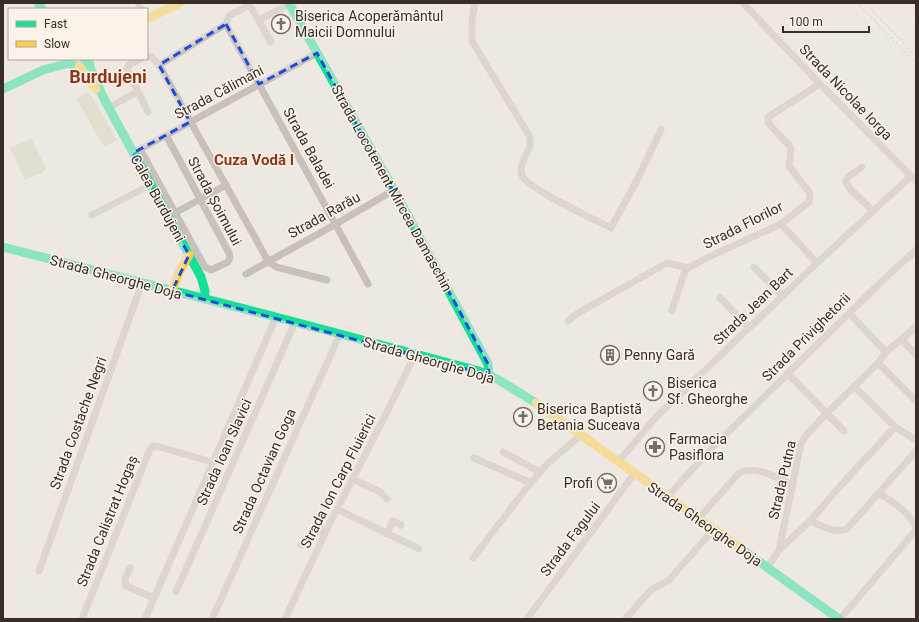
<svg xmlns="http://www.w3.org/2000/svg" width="919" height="622" font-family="Roboto,sans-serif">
<rect width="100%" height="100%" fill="#eee8e2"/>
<g fill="#cfd4bb">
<polygon points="89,92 117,140 104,147 76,98"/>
<polygon points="31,138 47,170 25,180 10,148"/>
</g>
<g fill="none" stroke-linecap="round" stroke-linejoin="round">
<g stroke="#c8c0ba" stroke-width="7">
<polyline points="138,3 141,9"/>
<path d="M475,3l-3,17v21l58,96c0,2 0,6 0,9 -3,9 -11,18 -8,29 4,13 74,45 89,53l26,-48 24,-50"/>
<polyline points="743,3 820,84 916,181"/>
<polyline points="259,20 290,4"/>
<polyline points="226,24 368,284"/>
<polyline points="147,56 152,57 159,65 268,261 276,267 327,280"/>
<polyline points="140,59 129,65 127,69 148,112"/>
<polyline points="159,65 226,24 229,16 247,6 251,7 271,42"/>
<polyline points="108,108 137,92"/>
<polyline points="140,149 205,267 211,270 228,262 230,257 229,253 166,135"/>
<polyline points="137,151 317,53"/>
<polyline points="862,167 848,177 846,181 849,188 873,211"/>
<polyline points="175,213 226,185"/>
<polyline points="92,215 150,185"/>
<polyline points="781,224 817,263"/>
<polyline points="754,267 783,296"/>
<polyline points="246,274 336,224 394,190"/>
<polyline points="720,298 749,328"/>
<polyline points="672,310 685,271 688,268 715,254 781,224 809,202 810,196 809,192 789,166 791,149 789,145 768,123 768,117 820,84"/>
<polyline points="849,313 886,352"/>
<polyline points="568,321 578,313 667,263 688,268"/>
<polyline points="902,340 916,355"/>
<polyline points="878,363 916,401"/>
<polyline points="788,374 844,431"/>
<polyline points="854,386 895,427 916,440"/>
<polyline points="503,452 540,472"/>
<polyline points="474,458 531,483"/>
<polyline points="619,461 656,417 817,263 911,176"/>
<polyline points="352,479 380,492 387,499"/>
<path d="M879,493c13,9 31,19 37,35"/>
<polyline points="667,497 713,447 881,282 916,250"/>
<polyline points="337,509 419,549"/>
<path d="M698,519l41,-46c18,-8 38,5 54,12"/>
<path d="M810,521c12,5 25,13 37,8l69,-78"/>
<polyline points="387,534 393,521 401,525"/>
<polyline points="301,545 315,533 327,529"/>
<polyline points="779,550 801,443 807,434 826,414 878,363 886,352 916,327"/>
<polyline points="473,558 528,486 548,463 581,435"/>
<polyline points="130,568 125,579 126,586 154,598"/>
<polyline points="767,568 779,550 810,521 842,484 895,427"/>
<polyline points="39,571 142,283"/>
<polyline points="176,592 295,322"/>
<polyline points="82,619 150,449 153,446 160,447 212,462"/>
<polyline points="145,619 276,317"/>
<polyline points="212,619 340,334"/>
<polyline points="285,619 327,529 387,412 415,354"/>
<polyline points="527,619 634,474"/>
<polyline points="625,619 651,590 669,580 713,530"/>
<polyline points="840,619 916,530"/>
</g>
<g stroke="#16e098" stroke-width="9">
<polyline points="38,3 42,9"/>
<polyline points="289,3 394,190 488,364 489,375"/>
<path d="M66,59c7,9 16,9 23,0"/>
<polyline points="89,60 90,67 104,99 201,277 205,291 204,299"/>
<polyline points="3,89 43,70 69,63"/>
<polyline points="3,247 295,322 479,371 499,380 536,403"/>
<polyline points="740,548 839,619"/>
</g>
<g stroke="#ffcf43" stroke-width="9">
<polyline points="147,19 180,3"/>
<polyline points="79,66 96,89"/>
<polyline points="172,291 179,272 189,255"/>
<polyline points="536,403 740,548"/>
</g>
<g stroke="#afa9a5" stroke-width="1.5" stroke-dasharray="1 3" stroke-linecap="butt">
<polyline points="857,3 916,64"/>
<polyline points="872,11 916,55"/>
<polyline points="915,21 916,22"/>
</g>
</g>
<path d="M0 0H919V622H0ZM226,24l33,60 58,-31 137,248 34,63 1,11 -317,-84 17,-36 -56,-102 57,-31 -31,-57z" fill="#eee8e2" fill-opacity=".55" fill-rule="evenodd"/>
<path fill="none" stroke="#1d4ed8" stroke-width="3" stroke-dasharray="8 5" stroke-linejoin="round" d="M226,24l33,60 58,-31 137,248 34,63 1,11 -317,-84 17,-36 -56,-102 57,-31 -31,-57z"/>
<defs>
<symbol id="church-ring" viewBox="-11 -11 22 22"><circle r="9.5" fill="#fbf3e9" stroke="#786e69" stroke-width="1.5"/><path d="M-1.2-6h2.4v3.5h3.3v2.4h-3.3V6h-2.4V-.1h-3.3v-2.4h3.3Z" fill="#786e69"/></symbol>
<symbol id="building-ring" viewBox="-11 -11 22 22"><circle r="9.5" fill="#fbf3e9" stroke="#786e69" stroke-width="1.5"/><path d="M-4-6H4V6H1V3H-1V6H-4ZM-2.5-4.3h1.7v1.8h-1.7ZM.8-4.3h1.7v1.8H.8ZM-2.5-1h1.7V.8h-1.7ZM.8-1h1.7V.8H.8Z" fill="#786e69"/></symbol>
<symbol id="pharmacy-ring" viewBox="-11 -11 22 22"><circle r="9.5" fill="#fbf3e9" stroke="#786e69" stroke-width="1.5"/><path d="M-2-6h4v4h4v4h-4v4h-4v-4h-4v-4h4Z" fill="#786e69"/></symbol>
<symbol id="supermarket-ring" viewBox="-11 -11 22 22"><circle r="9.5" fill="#fbf3e9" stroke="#786e69" stroke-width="1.5"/><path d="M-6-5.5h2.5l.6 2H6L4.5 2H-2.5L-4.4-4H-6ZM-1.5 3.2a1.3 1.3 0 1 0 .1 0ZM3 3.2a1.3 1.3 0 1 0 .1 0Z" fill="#786e69"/></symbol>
</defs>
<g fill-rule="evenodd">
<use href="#church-ring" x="270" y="13" width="22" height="22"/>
<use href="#building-ring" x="599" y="344" width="22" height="22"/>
<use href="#church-ring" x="642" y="380" width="22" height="22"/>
<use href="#church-ring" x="512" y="406" width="22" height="22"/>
<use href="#pharmacy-ring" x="644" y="436" width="22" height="22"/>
<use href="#supermarket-ring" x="596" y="472" width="22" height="22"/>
</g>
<g text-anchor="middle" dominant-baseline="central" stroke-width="3" stroke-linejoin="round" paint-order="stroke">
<g font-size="14" fill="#392d28" stroke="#fbf3e9" text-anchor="start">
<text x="295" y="16">Biserica Acoperământul<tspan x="295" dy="16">Maicii Domnului</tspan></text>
<text x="624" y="355">Penny Gară</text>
<text x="667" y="383">Biserica<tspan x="667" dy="16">Sf. Gheorghe</tspan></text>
<text x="537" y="409">Biserica Baptistă<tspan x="537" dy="16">Betania Suceava</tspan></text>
<text x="669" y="439">Farmacia<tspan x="669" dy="16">Pasiflora</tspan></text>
<text x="593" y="483" text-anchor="end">Profi</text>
</g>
<g font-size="14" fill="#392d28" stroke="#fbf3e9">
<text transform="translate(219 92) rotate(-28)">Strada Călimani</text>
<text transform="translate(846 92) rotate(46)">Strada Nicolae Iorga</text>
<text transform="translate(309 148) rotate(61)">Strada Baladei</text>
<text transform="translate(392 188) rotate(61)">Strada Locotenent Mircea Damaschin</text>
<text transform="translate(158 198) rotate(61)">Calea Burdujeni</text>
<text transform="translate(215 201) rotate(62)">Strada Șoimului</text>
<text transform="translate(324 215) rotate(-29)">Strada Rarău</text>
<text transform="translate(743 225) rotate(-27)">Strada Florilor</text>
<text transform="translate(116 277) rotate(15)">Strada Gheorghe Doja</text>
<text transform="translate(753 306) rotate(-44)">Strada Jean Bart</text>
<text transform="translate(806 337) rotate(-45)">Strada Privighetorii</text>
<text transform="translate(429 360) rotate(16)">Strada Gheorghe Doja</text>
<text transform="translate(78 423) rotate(-70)">Strada Costache Negri</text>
<text transform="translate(224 452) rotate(-66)">Strada Ioan Slavici</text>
<text transform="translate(264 471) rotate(-66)">Strada Octavian Goga</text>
<text transform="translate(782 480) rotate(-77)">Strada Putna</text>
<text transform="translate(338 481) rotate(-63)">Strada Ion Carp Fluierici</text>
<text transform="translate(107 521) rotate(-68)">Strada Calistrat Hogaș</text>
<text transform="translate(705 524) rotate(35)">Strada Gheorghe Doja</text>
<text transform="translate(570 539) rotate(-53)">Strada Fagului</text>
</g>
<g font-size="15" font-weight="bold" fill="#8d361c" stroke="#fbf3e9">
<text x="254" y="160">Cuza Vodă I</text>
</g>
<g font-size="18" font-weight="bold" fill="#8d361c" stroke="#fbf3e9">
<text x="108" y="76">Burdujeni</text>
</g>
</g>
<rect width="919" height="622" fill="none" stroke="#392d28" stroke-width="8"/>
<rect x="8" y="8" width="140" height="52" fill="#fbf3e9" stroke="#ada49c"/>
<rect x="16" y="21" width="20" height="6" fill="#16e098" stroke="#ada49c"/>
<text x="44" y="28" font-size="12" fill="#392d28">Fast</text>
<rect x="16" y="41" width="20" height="6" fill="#ffcf43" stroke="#ada49c"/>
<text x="44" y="48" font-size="12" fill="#392d28">Slow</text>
<path d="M783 26v6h86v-6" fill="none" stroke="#392d28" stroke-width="2"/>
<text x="789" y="26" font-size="12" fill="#392d28" stroke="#fbf3e9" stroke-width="3" paint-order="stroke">100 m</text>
</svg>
